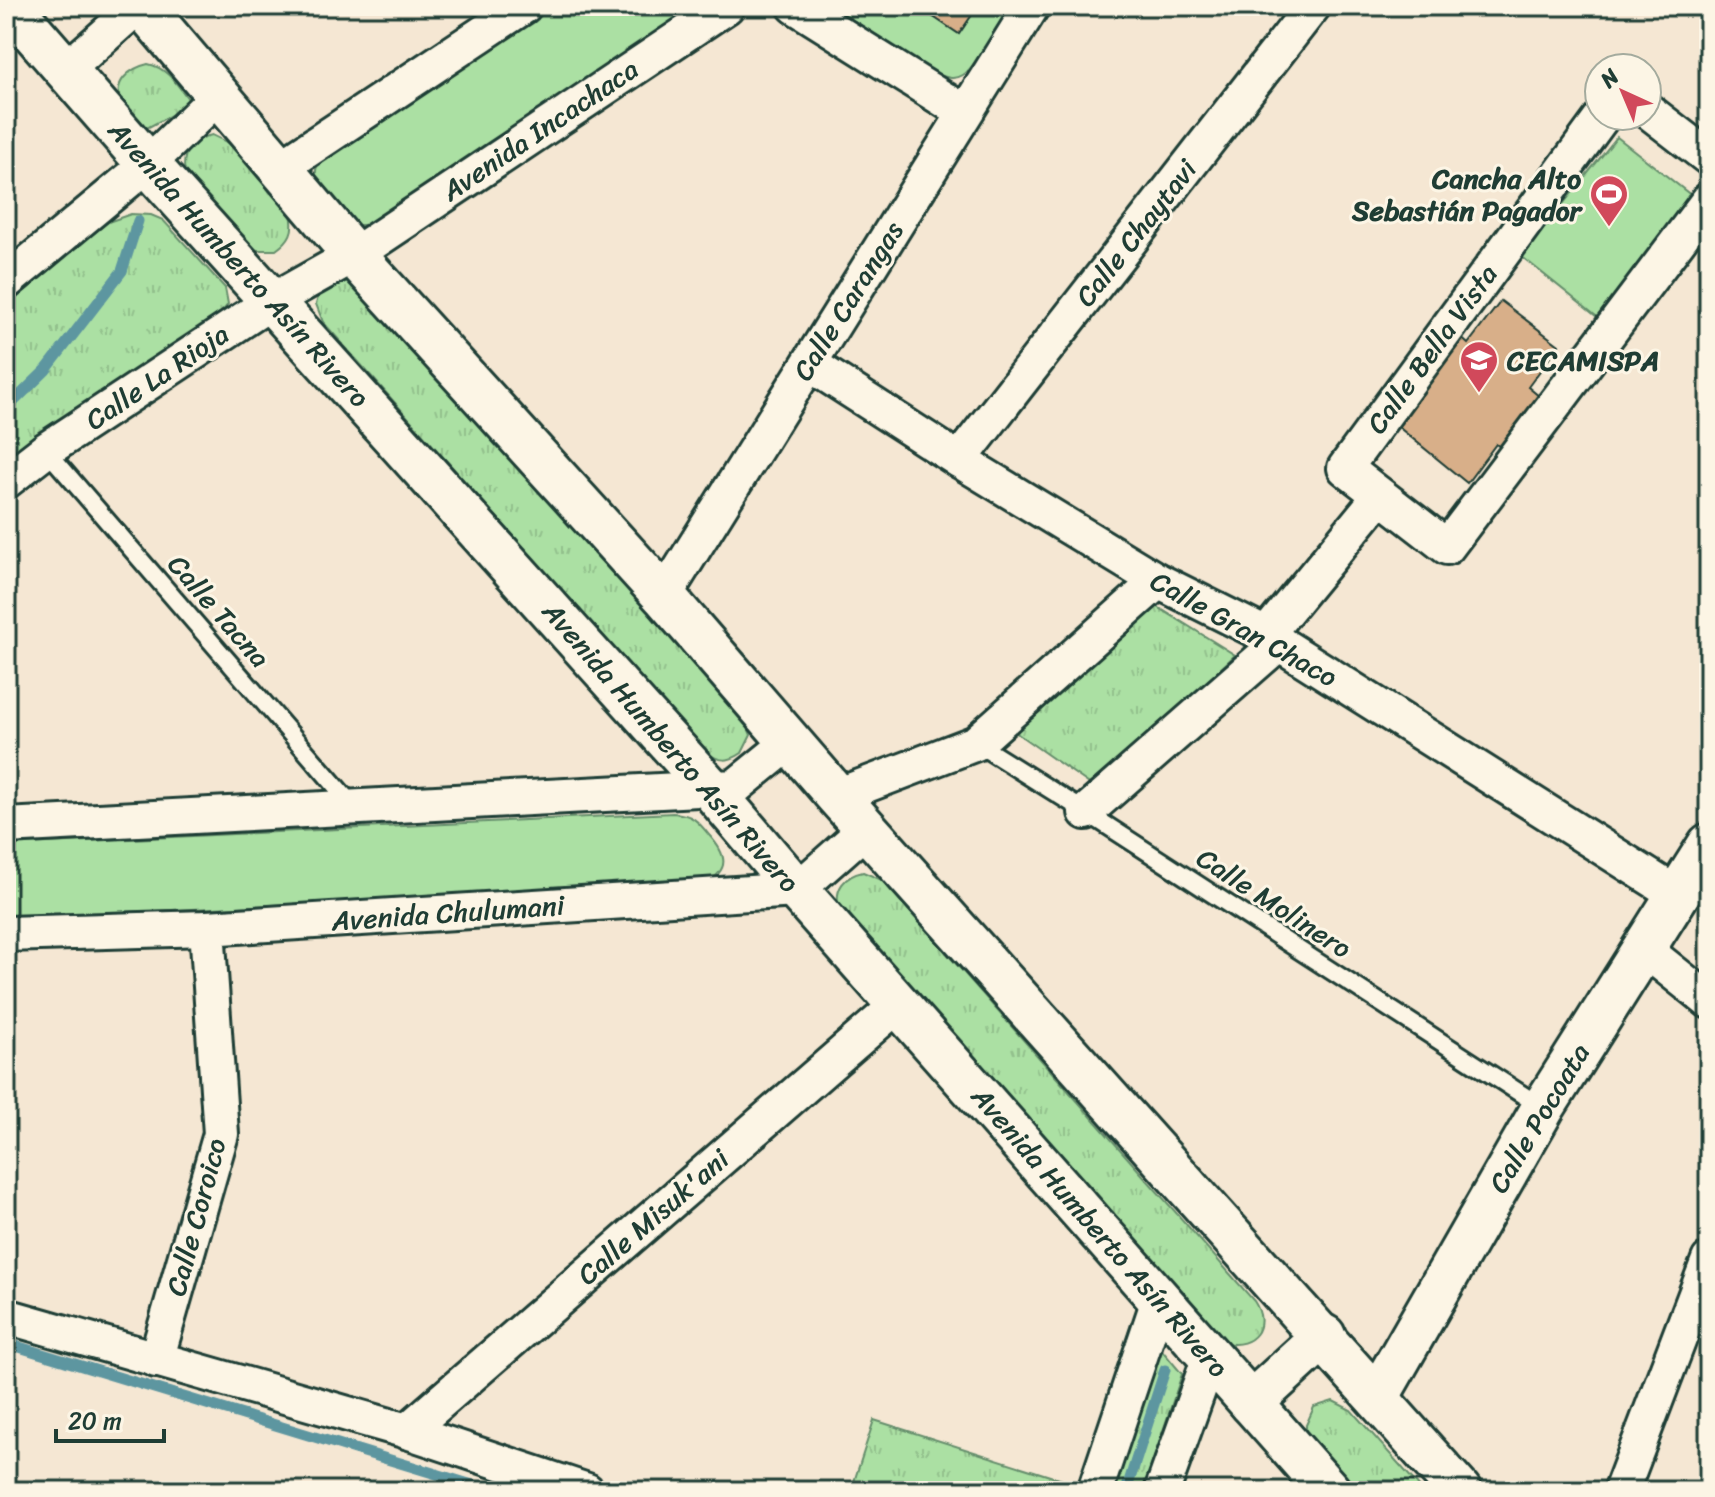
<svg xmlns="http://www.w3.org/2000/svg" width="1715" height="1497" font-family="Sriracha,sans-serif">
<defs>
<pattern id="grass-tufts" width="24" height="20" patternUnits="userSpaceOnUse" patternTransform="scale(2)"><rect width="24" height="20" fill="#abe0a3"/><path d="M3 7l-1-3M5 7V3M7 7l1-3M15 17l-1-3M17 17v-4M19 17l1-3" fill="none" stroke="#93c18d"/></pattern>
</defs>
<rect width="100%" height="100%" fill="#f5e7d3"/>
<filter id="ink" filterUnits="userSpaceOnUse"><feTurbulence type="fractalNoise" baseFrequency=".0125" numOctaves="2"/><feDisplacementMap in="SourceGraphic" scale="16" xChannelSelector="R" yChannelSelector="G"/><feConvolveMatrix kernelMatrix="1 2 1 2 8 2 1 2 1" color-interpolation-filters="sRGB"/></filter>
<g filter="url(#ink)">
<g fill="url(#grass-tufts)" stroke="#658e6c" stroke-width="2">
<path d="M148,64c21,4 31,24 44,40l-47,25c-7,-8 -19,-17 -23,-26 -11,-20 8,-35 26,-39z"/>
<path d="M212,135l19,9 60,70c4,17 -1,26 -15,36h-22l-8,-7 -61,-69c-4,-21 6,-35 27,-39z"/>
<polygon points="131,214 151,215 163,220 225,288 228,304 222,312 6,456 6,301 108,222"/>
<path d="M343,278l10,2 8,6 382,430 8,19 -9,18c-13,9 -23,9 -36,-1l-383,-430 -7,-18 3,-10z"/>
<polygon points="1153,604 1235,655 1095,788 1015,732"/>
<path d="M863,872l19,8 372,421c17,26 -1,48 -29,42l-386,-435c-5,-19 5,-32 24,-36z"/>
<polygon points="1161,1349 1182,1374 1143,1491 1114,1491"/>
<polygon points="1333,1401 1351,1410 1423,1491 1355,1491 1306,1435 1306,1425 1314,1407"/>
<polygon points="874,1420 1075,1484 1073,1491 851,1491"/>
</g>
<g fill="#abe0a3" stroke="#658e6c" stroke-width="2">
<path d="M550,6h149l-326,219h-17c-10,-11 -39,-37 -40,-51 -1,-8 4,-12 8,-17z"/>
<path d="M831,6h179c-10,15 -34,61 -47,69 -8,5 -15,3 -24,0z"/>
<polygon points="1617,137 1697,200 1601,320 1521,256"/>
<path d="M673,813c19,1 25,8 36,22 18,20 22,35 -5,49l-698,34v-73z"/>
</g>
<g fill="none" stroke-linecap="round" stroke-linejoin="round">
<g stroke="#5d96a0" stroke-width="11">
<polyline points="6,409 46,370 122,271 138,221"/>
<polyline points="6,1343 492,1491"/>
<polyline points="1126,1491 1165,1370"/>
</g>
</g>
<g fill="#d8af89" stroke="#1f3d34" stroke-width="2">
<polygon points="917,6 978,6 959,34"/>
<polygon points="1501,301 1559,345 1528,387 1540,397 1501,448 1496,444 1467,483 1396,425 1425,391 1417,383 1456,333 1468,344"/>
</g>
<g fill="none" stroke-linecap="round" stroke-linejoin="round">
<defs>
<g id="service">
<polyline points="46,450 353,806"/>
<polyline points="976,743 1086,812 1543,1108"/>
</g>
<g id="minor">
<polyline points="795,6 964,112"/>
<polyline points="66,70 138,6"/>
<polyline points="1647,110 1709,158"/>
<polyline points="1603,116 1345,468 1447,547 1709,200"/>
<polyline points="280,168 524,6"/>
<polyline points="6,282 148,164 218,96"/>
<polyline points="810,364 959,460 1158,581 1266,635 1678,895"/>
<polyline points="959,460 1313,6"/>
<polyline points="6,481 46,450 272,301 354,255 727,6"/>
<polyline points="664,596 1032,6"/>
<polyline points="1266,635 1380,496"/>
<polyline points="837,796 976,743 1158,581"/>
<polyline points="1086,812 1279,643"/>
<polyline points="6,826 735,787 790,742"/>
<polyline points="6,934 207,928 797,890 866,829"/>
<polyline points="1644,949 1709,1001"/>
<polyline points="6,1316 407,1431 587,1491"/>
<polyline points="156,1360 221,1134 207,928"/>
<polyline points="407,1431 899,1004"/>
<polyline points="1095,1491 1159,1300"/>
<polyline points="1162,1491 1210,1357"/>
<polyline points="1621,1491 1709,1260"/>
</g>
<g id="tertiary">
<polyline points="10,6 148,164 711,789 797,890 1329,1491"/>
<polyline points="142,6 354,255 664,596 837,796 1460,1491"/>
<polyline points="1378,1396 1543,1108 1709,845"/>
<polyline points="1251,1403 1324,1336"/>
</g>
</defs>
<use href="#service" stroke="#1f3d34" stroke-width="22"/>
<use href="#minor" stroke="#1f3d34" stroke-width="40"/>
<use href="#tertiary" stroke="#1f3d34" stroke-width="48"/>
<use href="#service" stroke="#fcf5e5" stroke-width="16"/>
<use href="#minor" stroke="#fcf5e5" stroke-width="34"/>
<use href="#tertiary" stroke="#fcf5e5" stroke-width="42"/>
</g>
</g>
<defs>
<symbol id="stadium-pin" viewBox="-11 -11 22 30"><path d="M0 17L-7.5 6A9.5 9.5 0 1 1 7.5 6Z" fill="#d1495b" stroke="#fcf5e5"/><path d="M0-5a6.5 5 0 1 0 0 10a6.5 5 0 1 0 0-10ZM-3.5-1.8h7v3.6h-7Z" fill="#fff"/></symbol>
<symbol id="university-pin" viewBox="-11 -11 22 30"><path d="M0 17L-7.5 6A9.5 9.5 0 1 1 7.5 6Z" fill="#d1495b" stroke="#fcf5e5"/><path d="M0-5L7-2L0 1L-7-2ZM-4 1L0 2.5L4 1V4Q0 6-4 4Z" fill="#fff"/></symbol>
</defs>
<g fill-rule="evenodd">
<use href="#stadium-pin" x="1587" y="172" width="44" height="60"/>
<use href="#university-pin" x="1457" y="338" width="44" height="60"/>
</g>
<g text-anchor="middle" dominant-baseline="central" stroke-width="6" stroke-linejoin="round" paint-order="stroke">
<g font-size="28" fill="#1f3d34" stroke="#fcf5e5">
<text transform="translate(540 130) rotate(-34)">Avenida Incachaca</text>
<text transform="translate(1136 233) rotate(-52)">Calle Chaytavi</text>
<text transform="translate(239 264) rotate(48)">Avenida Humberto Asín Rivero</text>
<text transform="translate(848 301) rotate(-58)">Calle Carangas</text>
<text transform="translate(1432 349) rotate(-54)">Calle Bella Vista</text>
<text transform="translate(157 377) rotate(-34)">Calle La Rioja</text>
<text transform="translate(219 611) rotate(49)">Calle Tacna</text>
<text transform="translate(1244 629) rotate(29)">Calle Gran Chaco</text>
<text transform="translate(671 747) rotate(49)">Avenida Humberto Asín Rivero</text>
<text transform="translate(1274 903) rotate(33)">Calle Molinero</text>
<text transform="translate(448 913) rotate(-4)">Avenida Chulumani</text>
<text transform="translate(1539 1118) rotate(-59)">Calle Pocoata</text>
<text transform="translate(196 1217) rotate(-75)">Calle Coroico</text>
<text transform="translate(653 1217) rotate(-41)">Calle Misuk'ani</text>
<text transform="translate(1100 1232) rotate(49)">Avenida Humberto Asín Rivero</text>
</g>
<g font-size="28" font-weight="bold" fill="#1f3d34" stroke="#fcf5e5" text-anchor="end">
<text x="1581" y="178">Cancha Alto<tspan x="1581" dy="32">Sebastián Pagador</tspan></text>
<text x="1507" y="360" text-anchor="start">CECAMISPA</text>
</g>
</g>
<rect width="1715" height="1497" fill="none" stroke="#fcf5e5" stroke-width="32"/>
<rect x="16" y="16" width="1683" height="1465" fill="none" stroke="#1f3d34" stroke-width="3" filter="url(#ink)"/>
<g transform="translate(1623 92) rotate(316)"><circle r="38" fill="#fcf5e5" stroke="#a4ab9e" stroke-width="2"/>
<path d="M0-6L14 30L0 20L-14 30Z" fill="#d1495b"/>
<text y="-12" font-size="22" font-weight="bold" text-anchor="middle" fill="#1f3d34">N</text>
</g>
<path d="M56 1429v12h108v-12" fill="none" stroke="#1f3d34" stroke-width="4"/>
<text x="68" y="1429" font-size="24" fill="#1f3d34" stroke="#fcf5e5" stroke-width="6" paint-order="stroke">20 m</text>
</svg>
